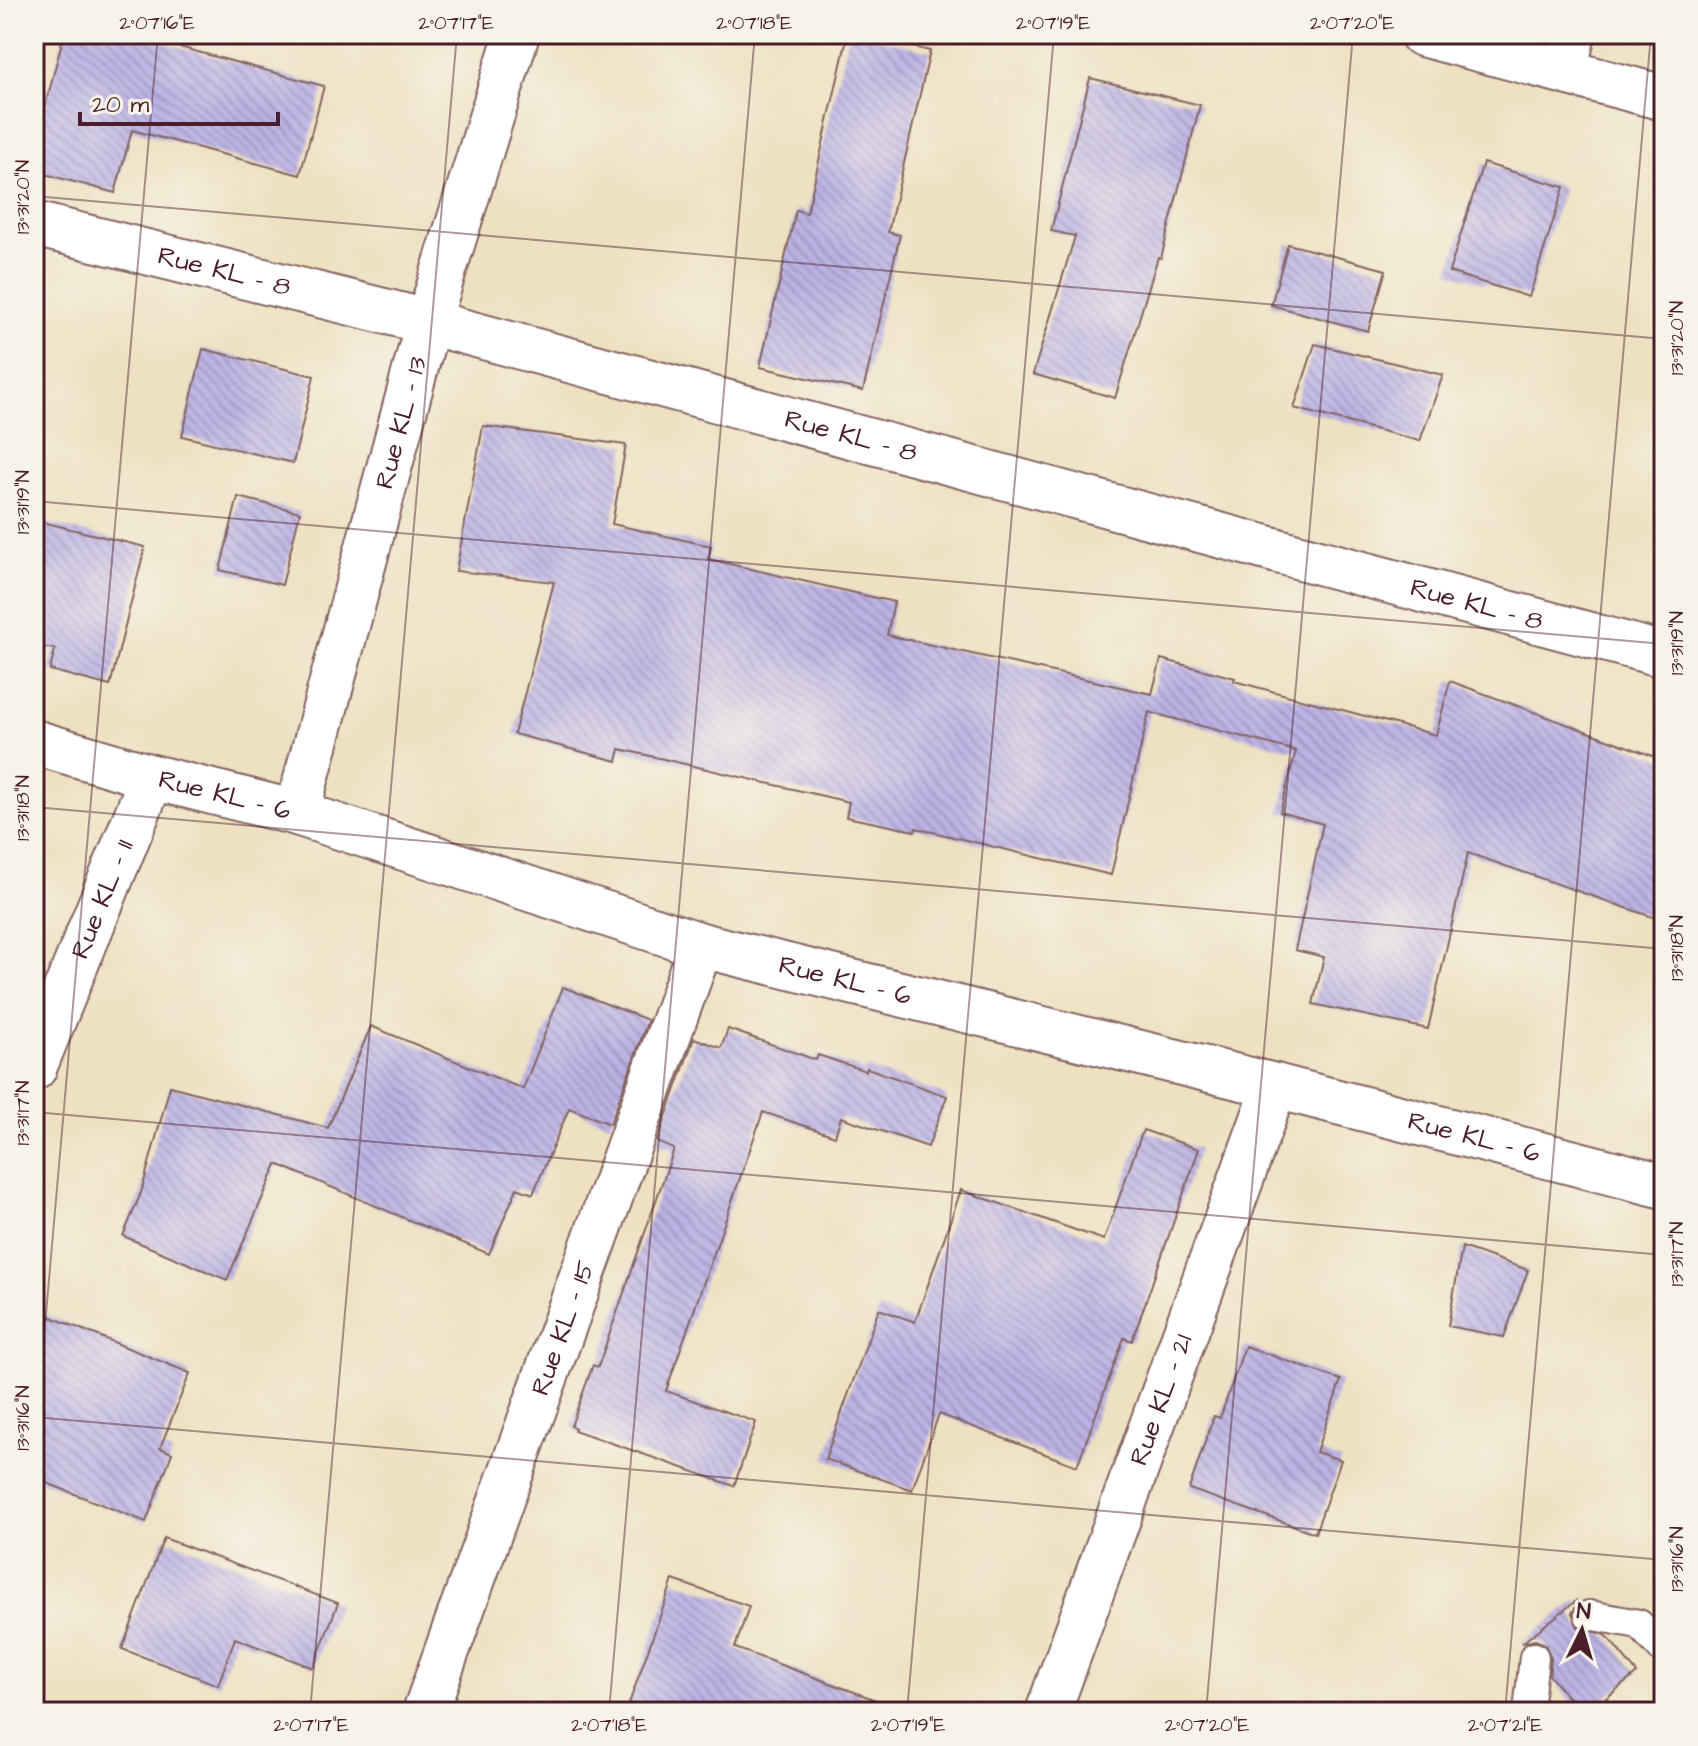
<svg xmlns="http://www.w3.org/2000/svg" width="1698" height="1746" font-family="'Architects Daughter',sans-serif">
<defs>
<pattern id="building-back-hatch" width="6" height="6" patternUnits="userSpaceOnUse" patternTransform="scale(2)"><rect width="6" height="6" fill="#bcb3e5"/><path d="M-1 5l2 2M0 0l6 6M5-1l2 2" fill="none" stroke="#9b91ba"/></pattern>
</defs>
<rect width="100%" height="100%" fill="#f7f3e8"/>
<filter id="ink" filterUnits="userSpaceOnUse"><feTurbulence type="fractalNoise" baseFrequency=".0125" numOctaves="2"/><feDisplacementMap in="SourceGraphic" scale="16" xChannelSelector="R" yChannelSelector="G"/><feConvolveMatrix kernelMatrix="1 2 1 2 8 2 1 2 1" color-interpolation-filters="sRGB"/></filter>
<filter id="wash" filterUnits="userSpaceOnUse"><feTurbulence type="fractalNoise" baseFrequency=".006" numOctaves="4" result="noise"/><feDisplacementMap in="SourceGraphic" scale="32" xChannelSelector="R" yChannelSelector="G"/><feGaussianBlur stdDeviation="1.8" result="paint"/><feColorMatrix in="noise" values="0 0 0 0 0 0 0 0 0 0 0 0 0 0 0 0 0 1.4 0 .05"/><feComposite in="paint" operator="in"/></filter>
<g filter="url(#wash)">
<rect width="100%" height="100%" fill="#eee1c1"/>
<g id="blocks">
<g fill="url(#building-back-hatch)">
<polygon points="64,34 131,34 324,86 300,175 132,130 115,193 34,171 34,150"/>
<polygon points="848,34 859,34 930,51 888,232 900,235 863,391 760,367 796,210 807,213"/>
<polygon points="1090,78 1200,105 1161,258 1158,257 1115,398 1033,374 1075,236 1051,231"/>
<polygon points="1483,163 1564,187 1529,297 1449,272"/>
<polygon points="1288,244 1386,270 1368,331 1271,305"/>
<polygon points="1315,344 1443,375 1420,441 1294,408"/>
<polygon points="203,349 314,376 293,463 182,436"/>
<polygon points="483,426 626,445 612,524 711,546 708,559 894,602 887,635 1152,694 1161,659 1235,678 1234,681 1436,735 1450,681 1664,760 1664,921 1468,853 1428,1029 1313,1004 1324,957 1295,950 1323,824 1280,812 1296,751 1149,712 1111,875 916,828 915,831 846,817 849,802 620,749 617,761 514,734 554,582 456,571"/>
<polygon points="238,497 300,512 282,585 220,570"/>
<polygon points="34,520 145,547 110,686 50,670 55,649 34,646"/>
<polygon points="563,987 648,1020 610,1124 569,1108 533,1194 517,1188 489,1254 277,1164 227,1280 123,1236 141,1193 170,1086 328,1128 371,1026 523,1089"/>
<polygon points="728,1029 816,1060 818,1055 866,1071 867,1068 947,1096 928,1147 841,1117 835,1136 763,1112 666,1391 756,1422 734,1486 574,1430 575,1428 571,1426 593,1365 598,1367 674,1149 657,1142 694,1038 721,1048"/>
<polygon points="1143,1130 1199,1149 1132,1341 1124,1338 1077,1466 939,1414 912,1490 825,1459 879,1309 915,1322 961,1190 1104,1240"/>
<polygon points="1462,1247 1528,1270 1504,1337 1448,1326"/>
<polygon points="34,1310 190,1373 160,1448 172,1453 146,1522 34,1478"/>
<polygon points="1245,1346 1341,1380 1316,1452 1341,1460 1315,1533 1189,1489 1214,1416 1220,1418"/>
<polygon points="164,1538 338,1603 313,1668 235,1638 218,1685 122,1649"/>
<polygon points="673,1580 749,1606 735,1648 892,1706 891,1712 626,1712"/>
<polygon points="1577,1600 1579,1602 1572,1613 1578,1627 1606,1635 1637,1673 1589,1712 1580,1712 1549,1675 1551,1658 1545,1644 1535,1640 1522,1643"/>
</g>
</g>
</g>
<g filter="url(#ink)">
<use href="#blocks" fill-opacity="0" stroke="#836360" stroke-width="2"/>
<g fill="none" stroke-linecap="round" stroke-linejoin="round">
<defs>
<g id="service">
<polyline points="1589,1615 1639,1624 1664,1651"/>
<polyline points="1528,1712 1534,1657"/>
</g>
<g id="minor">
<polyline points="1422,34 1664,98"/>
<polyline points="1564,71 1573,34"/>
<path id="s1" d="M34,224l394,98 1236,333"/>
<path id="s2" d="M34,742l118,35 145,36 404,132 574,141 389,100"/>
<path id="s3" d="M297,813l131,-491 89,-288"/>
<path id="s4" d="M34,1068l118,-291"/>
<path id="s5" d="M425,1712l276,-767"/>
<path id="s6" d="M1048,1712l227,-626"/>
</g>
</defs>
<use href="#service" stroke="#836360" stroke-width="32"/>
<use href="#minor" stroke="#836360" stroke-width="48"/>
<use href="#service" stroke="#fff" stroke-width="28"/>
<use href="#minor" stroke="#fff" stroke-width="44"/>
</g>
</g>
<path fill="none" stroke="#4a1f2b" stroke-width="2" stroke-opacity="0.45" d="M34,196l1630,143M34,501l1630,143M34,807l1630,142M34,1112l1630,143M34,1417l1630,143M34,1451l124,-1417M310,1712l147,-1678M609,1712l146,-1678M907,1712l147,-1678M1206,1712l147,-1678M1505,1712l146,-1678"/>
<g text-anchor="middle" dominant-baseline="central" stroke-width="6" stroke-linejoin="round" paint-order="stroke">
<g font-size="26" fill="#4a1f2b" stroke="#f7f3e8">
<text stroke="none"><textPath href="#s1" startOffset="196">Rue KL - 8</textPath></text>
<text stroke="none"><textPath href="#s3" startOffset="404">Rue KL - 13</textPath></text>
<text stroke="none"><textPath href="#s1" startOffset="844">Rue KL - 8</textPath></text>
<text stroke="none"><textPath href="#s1" startOffset="1492">Rue KL - 8</textPath></text>
<text stroke="none"><textPath href="#s2" startOffset="198">Rue KL - 6</textPath></text>
<text stroke="none"><textPath href="#s4" startOffset="182">Rue KL - 11</textPath></text>
<text stroke="none"><textPath href="#s2" startOffset="846">Rue KL - 6</textPath></text>
<text stroke="none"><textPath href="#s2" startOffset="1494">Rue KL - 6</textPath></text>
<text stroke="none"><textPath href="#s5" startOffset="408">Rue KL - 15</textPath></text>
<text stroke="none"><textPath href="#s6" startOffset="332">Rue KL - 21</textPath></text>
</g>
</g>
<rect width="1698" height="1746" fill="none" stroke="#f7f3e8" stroke-width="88"/>
<g transform="translate(1582 1630) rotate(5)" stroke="#f7f3e8" stroke-width="6" paint-order="stroke">
<path d="M0-6L14 30L0 20L-14 30Z" fill="#4a1f2b"/>
<text y="-12" font-size="22" font-weight="bold" text-anchor="middle" fill="#4a1f2b">N</text>
</g>
<path d="M80 112v12h198v-12" fill="none" stroke="#4a1f2b" stroke-width="4"/>
<text x="92" y="112" font-size="24" fill="#4a1f2b" stroke="#f7f3e8" stroke-width="6" paint-order="stroke">20 m</text>
<rect x="44" y="44" width="1610" height="1658" fill="none" stroke="#4a1f2b" stroke-width="3"/>
<g font-size="20" text-anchor="middle" fill="#4a1f2b">
<text x="157" y="29">2°07'16"E</text>
<text x="456" y="29">2°07'17"E</text>
<text x="754" y="29">2°07'18"E</text>
<text x="1053" y="29">2°07'19"E</text>
<text x="1352" y="29">2°07'20"E</text>
<text transform="translate(22 197) rotate(-90)" y="7">13°31'20"N</text>
<text transform="translate(1676 338) rotate(-90)" y="7">13°31'20"N</text>
<text transform="translate(22 502) rotate(-90)" y="7">13°31'19"N</text>
<text transform="translate(1676 643) rotate(-90)" y="7">13°31'19"N</text>
<text transform="translate(22 808) rotate(-90)" y="7">13°31'18"N</text>
<text transform="translate(1676 948) rotate(-90)" y="7">13°31'18"N</text>
<text transform="translate(22 1113) rotate(-90)" y="7">13°31'17"N</text>
<text transform="translate(1676 1254) rotate(-90)" y="7">13°31'17"N</text>
<text transform="translate(22 1418) rotate(-90)" y="7">13°31'16"N</text>
<text transform="translate(1676 1559) rotate(-90)" y="7">13°31'16"N</text>
<text x="311" y="1731">2°07'17"E</text>
<text x="609" y="1731">2°07'18"E</text>
<text x="908" y="1731">2°07'19"E</text>
<text x="1207" y="1731">2°07'20"E</text>
<text x="1505" y="1731">2°07'21"E</text>
</g>
</svg>
